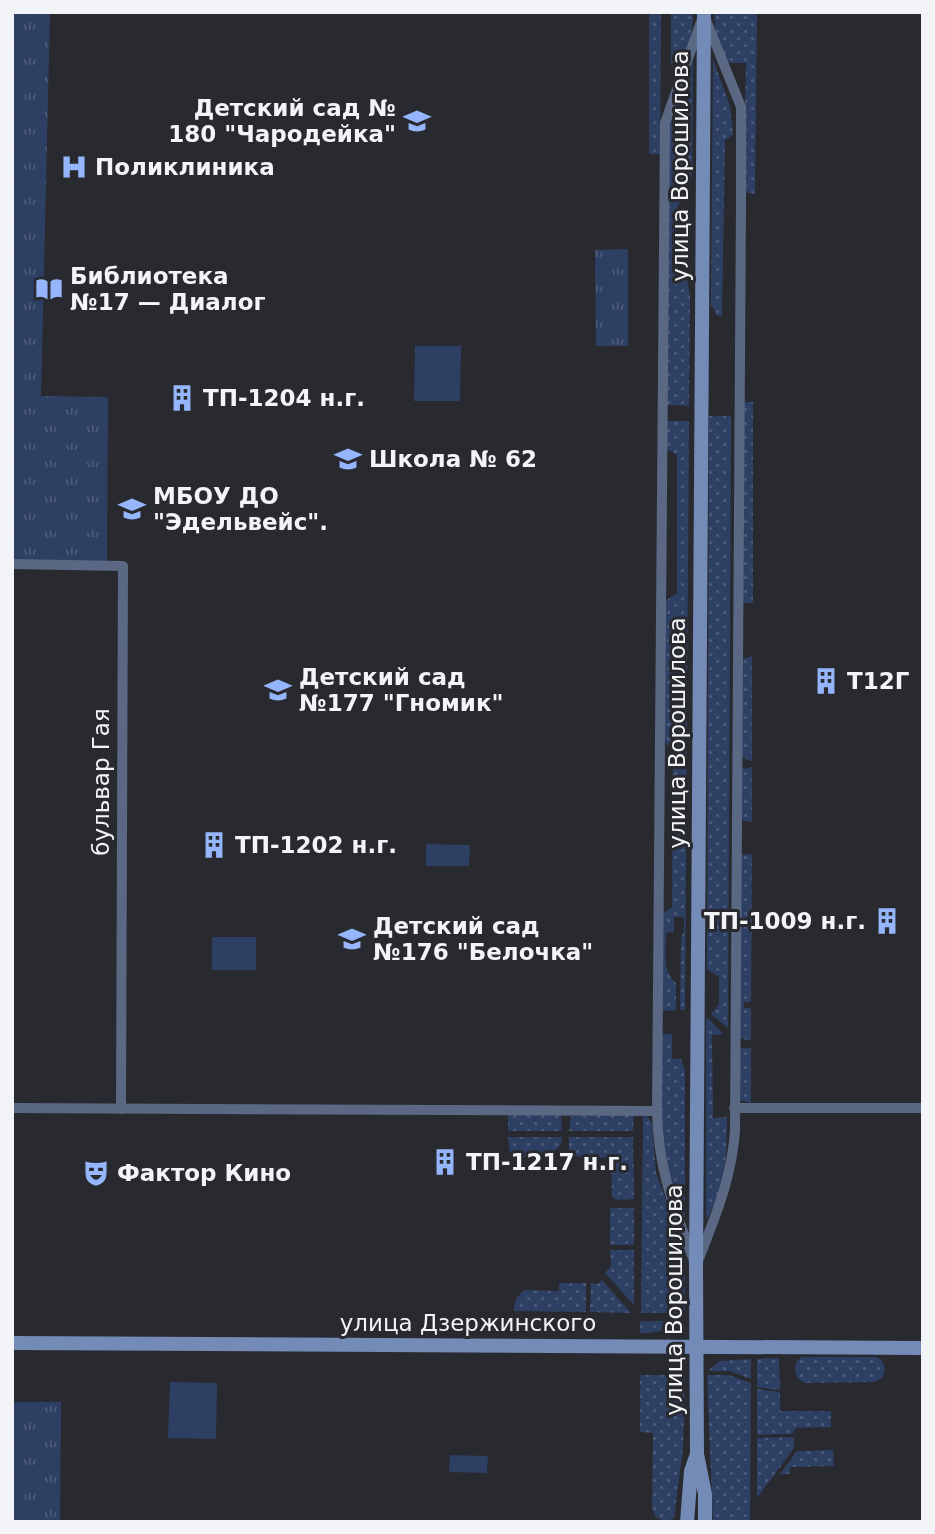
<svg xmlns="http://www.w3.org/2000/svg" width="935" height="1534" font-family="'DejaVu Sans',sans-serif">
<defs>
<pattern id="grass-dots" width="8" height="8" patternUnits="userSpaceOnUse" patternTransform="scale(1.75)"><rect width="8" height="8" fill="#2e3f64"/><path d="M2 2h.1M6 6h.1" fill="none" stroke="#4d5b7b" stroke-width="1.8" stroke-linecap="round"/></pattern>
<pattern id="park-tufts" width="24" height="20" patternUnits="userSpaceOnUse" patternTransform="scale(1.75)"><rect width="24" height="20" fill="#2e3f64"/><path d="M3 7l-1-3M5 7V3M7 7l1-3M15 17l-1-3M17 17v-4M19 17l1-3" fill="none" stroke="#4d5b7b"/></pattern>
</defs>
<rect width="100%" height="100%" fill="#282a2f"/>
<g fill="url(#grass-dots)">
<polygon points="649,12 661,12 660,154 649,154"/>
<path d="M671,12h22c0,17 -3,40 -16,52l-6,-1z"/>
<polygon points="714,12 757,12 755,194 745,192 743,186 746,63 725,63 716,37"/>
<polygon points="713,59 730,106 733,135 725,140 722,316 717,316 711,304"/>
<polygon points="693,60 692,177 674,214 678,231 677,269 685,269 690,295 689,406 666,405 669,128"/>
<rect x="742" y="402" width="11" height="201"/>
<polygon points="709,416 731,416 728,1028 711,1014 719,1004 719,977 707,969"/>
<path d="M666,421h23l-4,589h-5l1,-72 3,-7v-14h-10v15l-8,1c0,17 -4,39 10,50v27l-13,1v-98l9,-6 1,-161 -6,-1 -2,-5 -1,-138 13,-9v-138l-12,-7z"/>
<polygon points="752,656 752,761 741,757 742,659"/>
<polygon points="752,767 752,822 742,820 742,769"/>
<polygon points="752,854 751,1002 744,1002 744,1008 751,1008 751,1041 740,1038 740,855"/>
<path d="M706,1019h3l14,15 -11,1 1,83 14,-1c0,42 -1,66 -21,104z"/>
<polygon points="662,1034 672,1034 672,1059 681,1058 685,1072 685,1220 671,1182 662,1137"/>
<polygon points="742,1048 751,1048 751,1103 739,1100 739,1052"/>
<polygon points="634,1114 633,1131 569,1131 571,1116"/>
<polygon points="508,1115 561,1115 562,1131 508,1131"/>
<polygon points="643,1115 648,1117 652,1124 656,1173 685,1251 685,1313 641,1313"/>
<polygon points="508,1137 562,1137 561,1145 548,1157 516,1157 510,1153"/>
<polygon points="569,1137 633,1137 634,1199 617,1200 612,1197 611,1158 573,1156 569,1149"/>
<rect x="610" y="1208" width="24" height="37"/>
<polygon points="610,1250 634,1250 634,1305 605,1273 611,1266"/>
<polygon points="602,1280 631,1313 590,1312 591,1283 598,1284"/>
<path d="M559,1283h27v29l-72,-1c0,-9 3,-16 11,-21l34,1z"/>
<path d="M640,1321h40c-12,10 -25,12 -40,12z"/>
<path d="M801,1357h75c10,4 10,13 6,21l-7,4 -70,1c-9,-4 -11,-11 -9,-20z"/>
<polygon points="779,1358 780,1390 757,1387 757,1359"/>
<polygon points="751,1359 751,1379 729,1371 708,1371 720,1361"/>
<polygon points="640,1375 685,1375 683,1449 674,1518 664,1522 656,1517 652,1509 653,1433 640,1432"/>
<polygon points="707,1375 729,1375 751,1383 750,1522 713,1522"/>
<polygon points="757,1389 780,1392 780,1411 831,1411 831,1427 796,1428 792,1434 757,1435"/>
<polygon points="792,1437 794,1439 794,1448 757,1498 757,1438"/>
<polygon points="833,1450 834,1466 790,1467 790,1474 780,1474 797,1451"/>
</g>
<g fill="url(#park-tufts)">
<polygon points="12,12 50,12 41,396 108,397 107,562 12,560"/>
<polygon points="628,249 628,346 596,346 595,250"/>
<polygon points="12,1402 61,1402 60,1522 12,1522"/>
</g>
<g fill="#2e3f64">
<polygon points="415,346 461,346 460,401 414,401"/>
<polygon points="426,844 470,845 469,866 426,866"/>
<rect x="212" y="937" width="44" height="33"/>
<polygon points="170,1382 217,1383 216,1439 168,1438"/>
<polygon points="450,1455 488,1456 487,1473 449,1472"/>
</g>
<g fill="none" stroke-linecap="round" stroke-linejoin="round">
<g stroke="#5a6884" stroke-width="10">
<polyline points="12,564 123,566 121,1109"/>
<polyline points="12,1108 657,1111"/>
<polyline points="734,1108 923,1108"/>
<path d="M694,1261c-20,-54 -36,-91 -37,-150l8,-988 36,-101"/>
<path d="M698,1261c17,-44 34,-83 37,-131l6,-929v-94l-35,-87"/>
</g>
<g stroke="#748ab7" stroke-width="14">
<polyline points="704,12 696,1267 697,1454 705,1494 705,1522"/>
<polyline points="12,1343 923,1348"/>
<polyline points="687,1522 691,1471 697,1454"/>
</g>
</g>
<defs>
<symbol id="school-bare" viewBox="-9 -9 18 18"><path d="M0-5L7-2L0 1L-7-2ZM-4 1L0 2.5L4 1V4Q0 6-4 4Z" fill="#95b6fd" stroke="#282a2f" stroke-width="2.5" paint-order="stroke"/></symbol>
<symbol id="hospital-bare" viewBox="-9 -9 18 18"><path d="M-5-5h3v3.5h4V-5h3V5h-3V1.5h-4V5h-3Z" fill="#95b6fd" stroke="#282a2f" stroke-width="2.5" paint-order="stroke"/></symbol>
<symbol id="library-bare" viewBox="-9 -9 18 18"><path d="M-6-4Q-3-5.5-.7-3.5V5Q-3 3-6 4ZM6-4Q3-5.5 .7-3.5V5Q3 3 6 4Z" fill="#95b6fd" stroke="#282a2f" stroke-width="2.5" paint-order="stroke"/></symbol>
<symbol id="building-bare" viewBox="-9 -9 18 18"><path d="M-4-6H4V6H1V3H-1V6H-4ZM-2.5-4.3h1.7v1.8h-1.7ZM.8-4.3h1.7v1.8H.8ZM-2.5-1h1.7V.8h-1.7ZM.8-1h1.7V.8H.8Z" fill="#95b6fd" stroke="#282a2f" stroke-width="2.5" paint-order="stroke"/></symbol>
<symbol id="theatre-bare" viewBox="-9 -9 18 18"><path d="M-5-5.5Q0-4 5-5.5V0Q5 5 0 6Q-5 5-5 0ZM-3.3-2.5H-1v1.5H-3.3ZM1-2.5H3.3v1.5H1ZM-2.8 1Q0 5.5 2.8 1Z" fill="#95b6fd" stroke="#282a2f" stroke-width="2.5" paint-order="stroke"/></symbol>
</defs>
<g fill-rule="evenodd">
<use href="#school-bare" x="398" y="102" width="38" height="38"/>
<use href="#hospital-bare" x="55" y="148" width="38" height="38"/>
<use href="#library-bare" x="30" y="270" width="38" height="38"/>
<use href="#building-bare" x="163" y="379" width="38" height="38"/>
<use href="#school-bare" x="329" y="440" width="38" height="38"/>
<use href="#school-bare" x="113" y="490" width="38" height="38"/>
<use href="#building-bare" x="807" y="662" width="38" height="38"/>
<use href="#school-bare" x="259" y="671" width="38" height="38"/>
<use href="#building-bare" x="195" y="826" width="38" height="38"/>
<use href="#building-bare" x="868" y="902" width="38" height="38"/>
<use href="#school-bare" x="333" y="920" width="38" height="38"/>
<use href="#building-bare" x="426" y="1143" width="38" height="38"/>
<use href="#theatre-bare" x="77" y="1154" width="38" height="38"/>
</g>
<g text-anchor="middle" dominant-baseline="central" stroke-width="6" stroke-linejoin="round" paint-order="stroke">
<g font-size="23" font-weight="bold" fill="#f2f4f7" stroke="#282a2f" text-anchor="start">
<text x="396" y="108" text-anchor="end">Детский сад №<tspan x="396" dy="26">180 "Чародейка"</tspan></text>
<text x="95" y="167">Поликлиника</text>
<text x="70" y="276">Библиотека<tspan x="70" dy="26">№17 — Диалог</tspan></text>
<text x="203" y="398">ТП-1204 н.г.</text>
<text x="369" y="459">Школа № 62</text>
<text x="153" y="496">МБОУ ДО<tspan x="153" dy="26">"Эдельвейс".</tspan></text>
<text x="299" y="677">Детский сад<tspan x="299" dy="26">№177 "Гномик"</tspan></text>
<text x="847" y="681">T12Г</text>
<text x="235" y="845">ТП-1202 н.г.</text>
<text x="866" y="921" text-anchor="end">ТП-1009 н.г.</text>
<text x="373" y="926">Детский сад<tspan x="373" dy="26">№176 "Белочка"</tspan></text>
<text x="466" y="1162">ТП-1217 н.г.</text>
<text x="117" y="1173">Фактор Кино</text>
</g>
<g font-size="23" fill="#f2f4f7" stroke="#282a2f">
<text transform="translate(680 166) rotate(-90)">улица Ворошилова</text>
<text transform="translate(677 733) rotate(-90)">улица Ворошилова</text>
<text transform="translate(101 782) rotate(-90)">бульвар Гая</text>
<text transform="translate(674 1300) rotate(-90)">улица Ворошилова</text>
<text x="468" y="1323">улица Дзержинского</text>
</g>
</g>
<rect width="935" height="1534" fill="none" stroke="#f2f4f7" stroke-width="28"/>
</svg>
